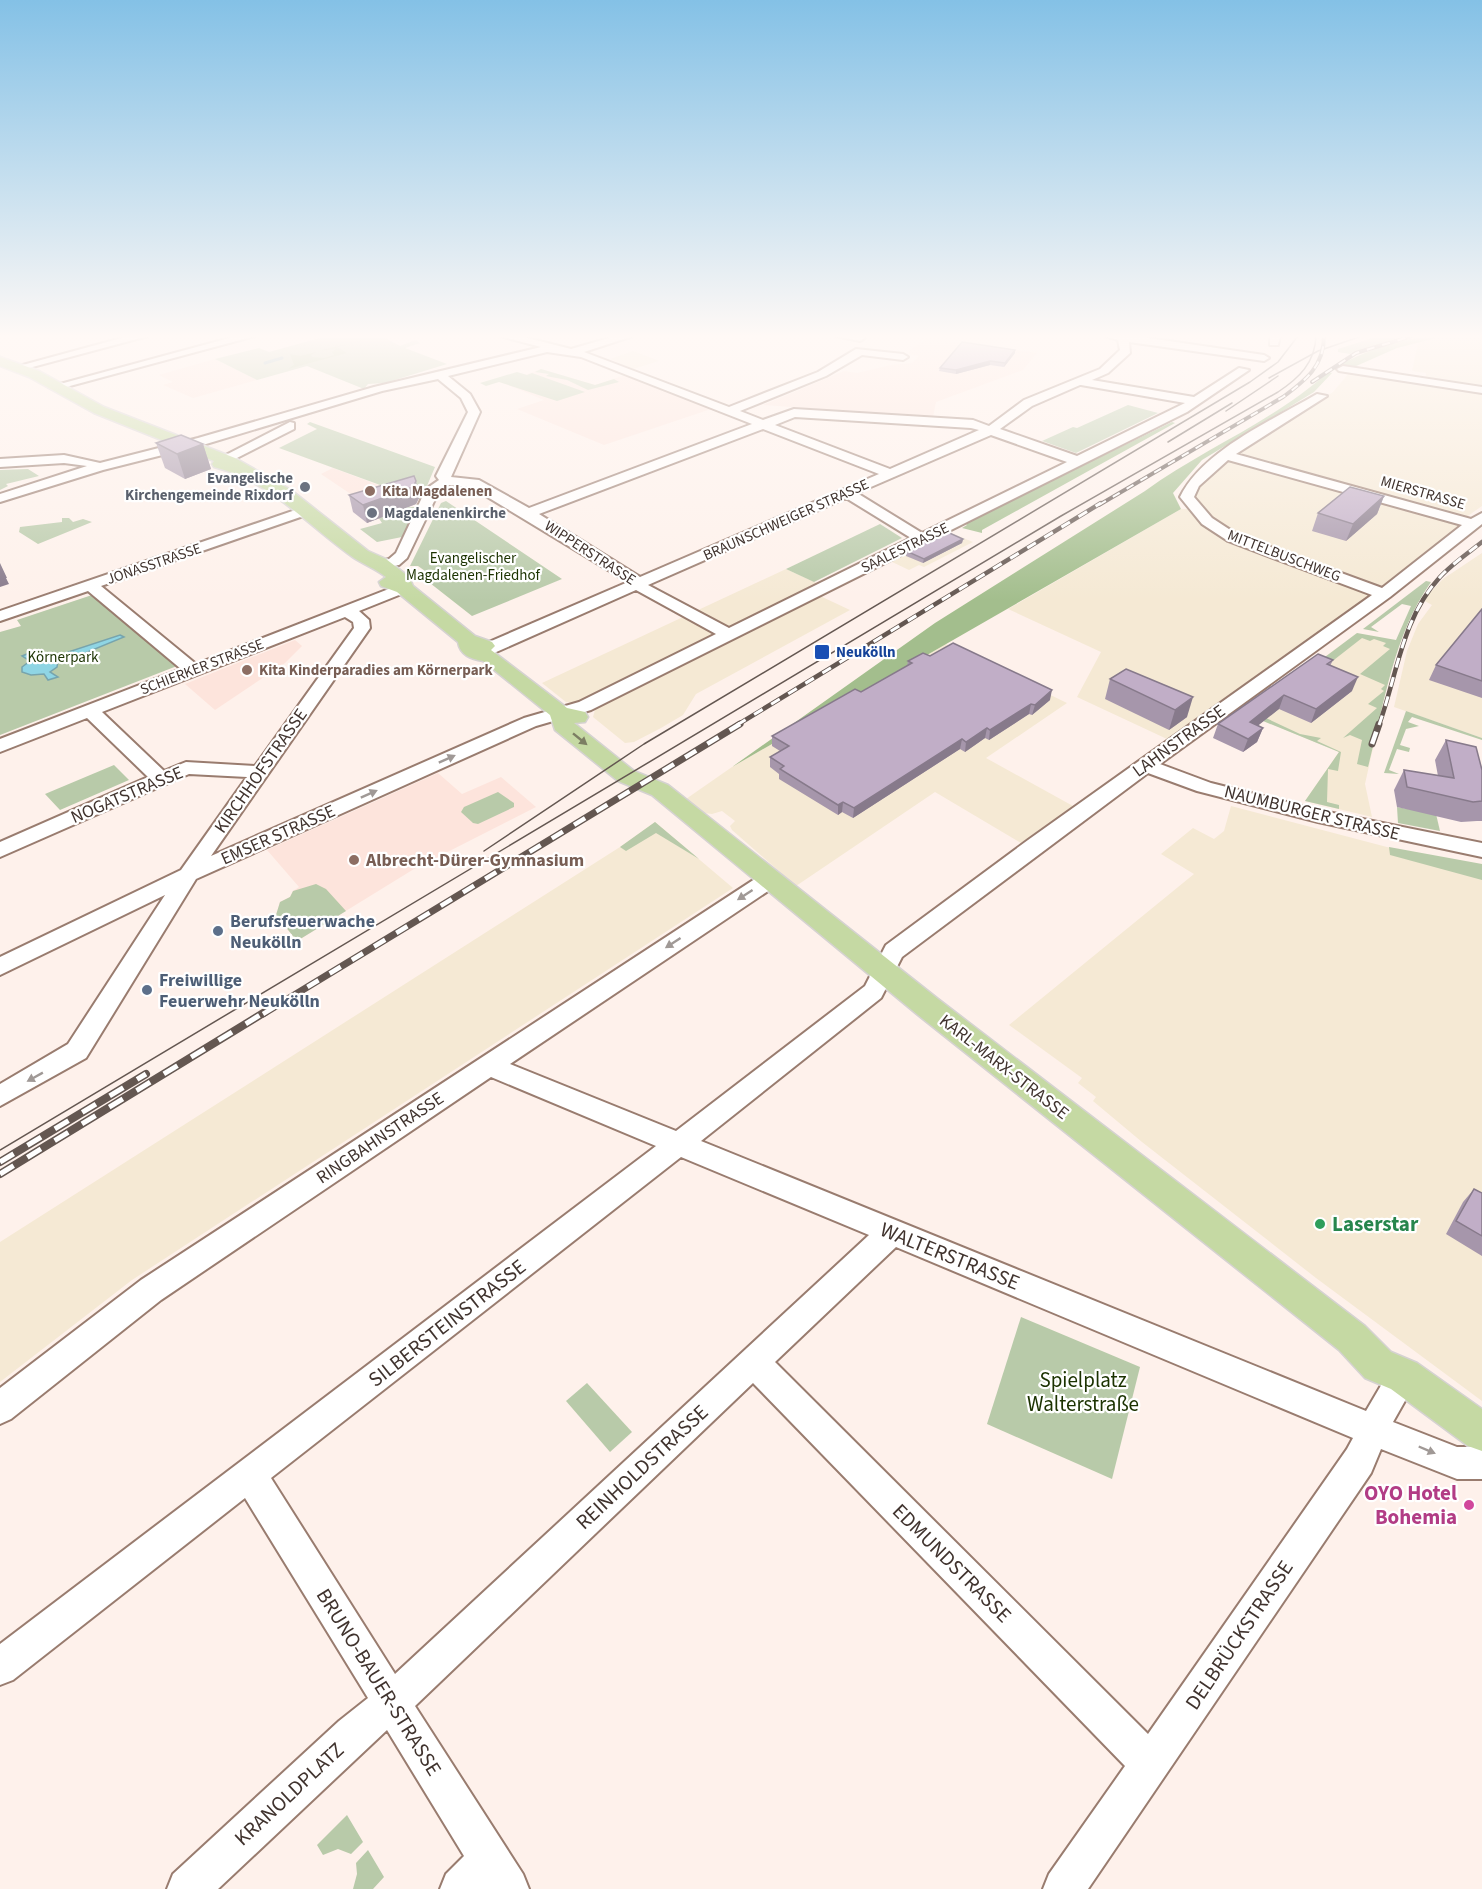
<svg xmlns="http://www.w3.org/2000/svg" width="1482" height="1889" font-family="'Source Sans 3',sans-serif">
<rect width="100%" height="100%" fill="#fef1eb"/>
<g fill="#f5e9d4">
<polygon points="1444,336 1482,336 1482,385 1426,377 1426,373 1412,371 1418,343"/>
<polygon points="633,351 657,360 659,361 633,369 610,359"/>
<polygon points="1349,373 1482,393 1482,506 1465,518 1234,454 1333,392"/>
<polygon points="1227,459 1458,523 1459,526 1384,585 1373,586 1234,535 1213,521 1196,503 1193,496 1195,489"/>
<polygon points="1181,509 1190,509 1201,521 1371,594 1167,739 1077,697 1101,652 1008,609"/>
<polygon points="946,531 973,542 924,567 919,565 909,570 888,560"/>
<polygon points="1482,553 1482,738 1394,707 1407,651 1418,624 1432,605 1423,600 1443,579"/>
<polygon points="786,569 819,584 730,627 696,611"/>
<polygon points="818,595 850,610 696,694 683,715 661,728 634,742 625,743 593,717 595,710 608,702"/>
<polygon points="683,617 707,627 715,634 576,703 566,702 542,683"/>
<polygon points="1356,634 1396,644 1365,784 1372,817 1305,801 1339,752 1247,714"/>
<polygon points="946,644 1067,703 986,758 1073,806 1021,843 935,792 796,886 732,830 730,826 735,821 722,811 712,814 704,813 686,799 732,767"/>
<polygon points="1231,806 1482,872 1482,1401 1316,1278 1142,1142 1093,1101 1096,1097 1078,1083 1082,1078 1009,1025 1194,874 1161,854 1193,828 1214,839 1224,831"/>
<polygon points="655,822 733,888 132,1280 0,1382 0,1242 620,847"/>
</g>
<g fill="#fde4dc">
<polygon points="927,338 1037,353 1023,370 936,402 933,417 763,405 844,371 857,373 891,365 912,363 919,356 909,354 910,350"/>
<polygon points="215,359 257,380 193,398 163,385 173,382 159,375"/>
<polygon points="541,369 595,385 625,375 711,409 604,445 517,409 544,400 503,383"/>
<polygon points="333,468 405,495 367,505 321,474"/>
<polygon points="295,640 302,646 285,663 215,710 185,684"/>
<polygon points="438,773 462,794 501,777 536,807 414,869 297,941 276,915 280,902 290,897 293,891 299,887 267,850"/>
</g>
<g fill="#b8caa9">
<polygon points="327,336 381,336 400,346 415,340 420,343 405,348 447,364 385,383 368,384 364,389 307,366 257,380 215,359 259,348 269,352"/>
<polygon points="1379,336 1403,336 1350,354 1338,352 1338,349"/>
<polygon points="541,369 595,385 614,379 619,382 588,390 567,380 546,376 549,374 535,372"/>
<polygon points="517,372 527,375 532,373 585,392 557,401 499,382 486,386 480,383"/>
<polygon points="1128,405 1158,413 1076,453 1042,441 1073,427 1077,428"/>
<polygon points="310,422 435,467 421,500 279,448 317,429 307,424"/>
<polygon points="28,469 39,476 6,484 8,486 0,490 0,470"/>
<polygon points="446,501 562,579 472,616 421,576 428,573 418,566 410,566 441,503"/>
<polygon points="407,507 418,507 402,537 377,542 360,529 382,523 378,517"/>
<polygon points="62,518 69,518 73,522 83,519 92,522 38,544 19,532 20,527 62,522"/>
<polygon points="880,524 902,538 814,582 786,569"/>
<path d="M1426,581l5,1c-38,54 -47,123 -63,185l-11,-3 5,-24 -12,-5 -7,3 34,-30 -9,-4 16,-13 -3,-2 4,-4 -25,-11 30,-25 -7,-3 3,-3 -12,-4 -4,2 -8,-3 -32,25 -9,-3 36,-27 39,7 15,-34 -9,-2 -31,23 8,5 -16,-3z"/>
<polygon points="92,595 177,666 0,735 0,632 21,626 17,620"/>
<polygon points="1406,711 1482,738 1482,740 1412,717 1408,722 1419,726 1406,729 1400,745 1410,748 1409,752 1397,749 1389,770 1399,774 1384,773"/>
<polygon points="1266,718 1300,734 1321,738 1317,741 1341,752 1338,771 1328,769 1327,802 1339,805 1339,809 1305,801 1339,752 1263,721"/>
<polygon points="114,765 129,780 60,810 45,794"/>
<polygon points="498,792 514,803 514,807 478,824 473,823 461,812 464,807"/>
<polygon points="1397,807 1436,814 1440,831 1398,823"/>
<polygon points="655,822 699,859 656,833 626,851 620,847"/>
<polygon points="1389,847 1482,864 1482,880 1390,855"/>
<polygon points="316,884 326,889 346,911 297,941 276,915 280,902 290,897 293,891"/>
<polygon points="1021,1317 1140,1367 1112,1479 987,1424"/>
<polygon points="587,1383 632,1432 610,1452 566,1401"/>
<polygon points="347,1815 363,1842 351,1854 338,1849 323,1855 317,1845"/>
<polygon points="368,1850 384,1877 373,1889 353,1889 357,1874 356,1863"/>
</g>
<g fill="#a3be8d">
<path d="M1444,336l-47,12 -43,19 -16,-1c33,-18 69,-30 106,-30z"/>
<polygon points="372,338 337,347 347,353 288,369 294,365 290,354 300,356 316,352 311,355 312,357 324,358 334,355 332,352 335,349 318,351"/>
<path d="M1328,372l4,1 -18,19 -112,68 -29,33 8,16 -449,258 203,-144 210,-132c59,-43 128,-69 183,-119z"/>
<polygon points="1172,422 1175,423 982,530 982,533 962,528 967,525 965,523"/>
</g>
<g fill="#8fd5e4" stroke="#77a4ad" stroke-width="1.5">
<polygon points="120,635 124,637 66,661 59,655"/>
<polygon points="32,652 36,659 51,657 58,661 57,667 50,672 58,677 48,680 44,674 31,675 22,672 22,667 30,661 22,656"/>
</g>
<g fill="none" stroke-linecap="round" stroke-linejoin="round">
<polyline stroke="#77a4ad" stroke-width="3" points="265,363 282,358"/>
<defs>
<g id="minor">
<polygon points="129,336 148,336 25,369 19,366"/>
<polygon points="237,336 255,336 55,390 49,387"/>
<path d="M500,336h20l51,13 45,-13h17l-49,16 145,55 89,-35 38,-23 47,5 5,3 -5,3 -41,-5 -36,21 -86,35 23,9 31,-11 179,11 16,6 35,-26 76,-31 20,-19 -2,-10 -12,-4h29l129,19 5,3 -5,3 -135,-19 1,11 -22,20 -16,7 102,17 45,-29 10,2 -62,42 -596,298 -55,16 -340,153 -110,179 -86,48v-22l68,-40 97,-149 -165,80v-18l181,-87 66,-93 -58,-3 -189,83v-15l148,-65 -61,-59 -87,34v-13l181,-70 -93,-78 -88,30v-10l307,-105 7,4 -2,3 -211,73 95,78 203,-79h10l3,3 -3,3 -50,20 10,9 1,8 -159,228 313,-138 55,-16 137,-68 -80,-44 -142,63h-12l-2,-4 2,-4 146,-63 -157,-95 -22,-2 -10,6 -32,67 -8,7 -21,3 -3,-3 3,-3 11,-3 7,-6 30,-64 13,-9 -3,-4 32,-64 -7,-14 -23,-19 -56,12 -176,53 -103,26 -103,32v-8l87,-28 -23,-3 -64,4v-8l64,-4 36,8 98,-25 176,-51 167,-40zM547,352l34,5 171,67 -223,84 -50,-28 -28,-3 29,-65 -10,-18 -22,-18zM1080,385h1l104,18 -108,53 -77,-27 32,-23zM795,417l176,11 8,2 -89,39 -115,-44zM763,429l116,45 -239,103 -101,-63zM991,435l76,27 -145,71 -65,-40zM846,498l65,40 -182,90 -81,-43zM345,617l8,5 1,6 -99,138 -69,-4 -22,9 -62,-59z"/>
<polygon points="836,336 864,336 865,338 860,341"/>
<polygon points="1270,336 1280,336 1278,345 1270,345"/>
<polygon points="1343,366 1482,387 1482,393 1339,371 1337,369"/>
<path d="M1317,394l10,2 -91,58 235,65 11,-6v11l-92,73 -230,167 51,19 107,27 164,33v14l-164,-35 -121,-31 -49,-18 -246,184 -21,41 -180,143 665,270 27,-46 11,-4 11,4 4,11 -26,46 64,25h25v32h-25l-76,-30 -10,24 -283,416h-45l6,-15 76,-108 -372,-383 -338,323 108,168 6,15h-89l6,-15 18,-18 -77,-126 -169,159h-51l6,-15 166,-153 29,-23 -123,-200 -232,182 -13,5v-41l656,-498 -165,-69 -330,223 -150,119 -11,5v-36l141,-108 620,-405h16l3,5 -3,5 -267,179 166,67 189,-145 21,-41 142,-105 344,-245 -144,-54 -26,-17 -22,-27c23,-47 93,-77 137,-103zM1228,460l234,65 -80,63 -144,-53 -26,-17 -18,-21 5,-11zM681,1157l188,78 -474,439 -124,-196zM896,1247l457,191 -6,11 -199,285 -373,-372z"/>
<polygon points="290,422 294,423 294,429 229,462 219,462 218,459"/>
</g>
<path id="major" d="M0,357l39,14 65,36 131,51 56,32 77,61 18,8 23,18 4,9 62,50 17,6 3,4 -4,4 76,58 18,4 3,5 -3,5 -11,1 60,48 34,14 270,214 427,327 26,26 26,11 65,46v42l-14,-5 -77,-57 -26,-11 -26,-28 -421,-335 -266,-220 -34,-14 -63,-51 -5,-15 -67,-54c-12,-2 -23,-6 -25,-19l-61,-50 -16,-6 -2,-4 7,-5c-10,-8 -21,-12 -32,-19 -47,-33 -82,-76 -140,-91l-2,-3 2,-3 -120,-48 -65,-36 -29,-11z"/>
</defs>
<use href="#minor" stroke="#997c6f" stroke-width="4"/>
<use href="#major" stroke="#d5d2d1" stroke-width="3"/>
<use href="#minor" fill="#fff" fill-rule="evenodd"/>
<use href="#major" fill="#c5d9a3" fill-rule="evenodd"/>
<g stroke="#645751" stroke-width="1.5">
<polyline points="1269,378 1318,351 1362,336"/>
<polyline points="1226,411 1278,376"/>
<polyline points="1168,442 1232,403"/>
<polyline points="484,851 644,744 1250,382 1278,362 1298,336"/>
<path d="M0,1150l1061,-634 217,-124c21,-14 37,-29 38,-56"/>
</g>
<defs>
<g id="rail-far3">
<polyline points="1312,382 1356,353 1412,336"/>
<path d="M1099,505l184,-108c23,-17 41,-31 41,-61"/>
</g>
<g id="rail-far2">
<polyline points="737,725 1101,503"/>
<path d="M1379,725c18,-50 23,-107 61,-148 12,-13 28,-24 42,-35"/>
</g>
<g id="rail-far1">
<polyline points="1372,744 1379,724"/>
<polyline points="263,1014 740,724"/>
</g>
<g id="rail">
<polyline points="0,1162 146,1074"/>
<polyline points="0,1174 265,1012"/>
</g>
</defs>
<use href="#rail-far3" stroke="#645751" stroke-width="4"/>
<use href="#rail-far2" stroke="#645751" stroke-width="4.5"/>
<use href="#rail-far1" stroke="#645751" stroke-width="7"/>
<use href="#rail" stroke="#645751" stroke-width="8"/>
<use href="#rail-far3" stroke="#fff" stroke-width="2" stroke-dasharray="8" stroke-linecap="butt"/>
<use href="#rail-far2" stroke="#fff" stroke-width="3" stroke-dasharray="10" stroke-linecap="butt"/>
<use href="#rail-far1" stroke="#fff" stroke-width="4.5" stroke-dasharray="13" stroke-linecap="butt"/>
<use href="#rail" stroke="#fff" stroke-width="5" stroke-dasharray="16" stroke-linecap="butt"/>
</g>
<g fill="#a696ab">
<polygon points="1015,353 1004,367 990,365 956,374 939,371 940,368"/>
<polygon points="156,443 203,444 211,469 185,479 165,468"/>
<polygon points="349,495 419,498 416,504 367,523 353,512"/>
<polygon points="1384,496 1377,514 1346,541 1312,531 1318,513"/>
<polygon points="963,539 962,543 923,563 906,556 906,551"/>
<polygon points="1482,609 1482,698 1429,680 1436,665"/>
<polygon points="930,656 1050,700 1032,715 1029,714 989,740 985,738 965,752 960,749 853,818 842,812 838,815 779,779 779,774 770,767 770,757 780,751 772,746 772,736 861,692 907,666 908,661"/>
<polygon points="1333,660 1330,666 1352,691 1311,723 1279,709 1258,725 1263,728 1257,742 1243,752 1213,738 1218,724"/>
<polygon points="1126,669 1187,717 1169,730 1105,699 1110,679"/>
<polygon points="1446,740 1482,770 1482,821 1477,821 1461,822 1397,807 1394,790 1404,770 1438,776 1435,760"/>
<polygon points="1474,1189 1482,1193 1482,1256 1446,1234 1463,1202"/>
</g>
<g fill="#877a8b">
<polygon points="1015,350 1015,353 1004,367 1005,363"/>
<polygon points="990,361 990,365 956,374 956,370"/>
<polygon points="203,444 211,469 185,479 177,454"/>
<polygon points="416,481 419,498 416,504 367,523 363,505"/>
<polygon points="1384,496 1377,514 1346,541 1353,524"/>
<polygon points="963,539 962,543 923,563 924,559"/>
<polygon points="0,563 7,578 6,578 9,584 0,587"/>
<polygon points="1358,677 1352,691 1311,723 1316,709"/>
<polygon points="1052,690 1050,700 1032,715 1035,705"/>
<polygon points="1284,695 1279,709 1245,736 1250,722"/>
<polygon points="1193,697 1187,717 1169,730 1175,710"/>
<polygon points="1031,704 1029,714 989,740 990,730"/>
<polygon points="987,728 985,738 965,752 966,742"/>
<polygon points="1263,728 1257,742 1243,752 1248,739"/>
<polygon points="962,739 960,749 853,818 854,808"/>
<polygon points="843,802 842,812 838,815 838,805"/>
</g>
<g fill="#c1aec7" stroke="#877a8b" stroke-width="1.5">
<polygon points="962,342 1015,350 1005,363 990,361 956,370 940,368"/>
<polygon points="181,435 203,444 177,454 156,443"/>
<polygon points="414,476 416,481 413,487 363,505 349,495"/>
<polygon points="1350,487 1384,496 1353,524 1318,513"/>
<polygon points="945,531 963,539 924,559 906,551"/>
<polygon points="1482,609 1482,681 1436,665"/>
<polygon points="953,643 1052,690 1035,705 1031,704 990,730 987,728 966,742 962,739 854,808 843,802 838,805 780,769 784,766 770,757 789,746 772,736 855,689 861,692 912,663 908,661 923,653 930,656"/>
<polygon points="1318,654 1333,660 1327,664 1358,677 1316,709 1284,695 1250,722 1263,728 1248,739 1218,724"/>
<polygon points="1126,669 1193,697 1175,710 1110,679"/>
<polygon points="1446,740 1476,747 1482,770 1482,801 1473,802 1407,787 1404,770 1454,778"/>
<polygon points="1474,1189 1482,1193 1482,1236 1456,1221"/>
</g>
<defs><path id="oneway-solid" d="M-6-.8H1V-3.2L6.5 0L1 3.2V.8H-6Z" transform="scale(1.5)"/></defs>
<use fill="#7c7e63" href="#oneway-solid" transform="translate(580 739) rotate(39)"/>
<g fill="#a09996">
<use href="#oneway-solid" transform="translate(447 759) rotate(-24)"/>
<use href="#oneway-solid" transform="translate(369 794) rotate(-24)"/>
<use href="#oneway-solid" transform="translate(745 895) rotate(147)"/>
<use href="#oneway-solid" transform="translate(673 943) rotate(147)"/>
<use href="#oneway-solid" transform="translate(35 1077) rotate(151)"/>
<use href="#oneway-solid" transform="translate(1427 1450) rotate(23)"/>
</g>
<linearGradient id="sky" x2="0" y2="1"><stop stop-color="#84c1e6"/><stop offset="0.56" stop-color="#fff9f6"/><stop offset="1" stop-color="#fff9f6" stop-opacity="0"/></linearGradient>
<rect width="1482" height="601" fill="url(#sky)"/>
<g fill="#6b7280" stroke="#fff" stroke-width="2">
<circle cx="305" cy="487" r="6"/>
<circle cx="372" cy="513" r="6"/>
</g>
<g fill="#8d6e63" stroke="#fff" stroke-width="2">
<circle cx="370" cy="491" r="6"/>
<circle cx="247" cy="670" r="6"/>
<circle cx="354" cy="860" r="6"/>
</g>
<rect fill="#1a4fb4" stroke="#fff" stroke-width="2" x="814" y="644" width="16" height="16" rx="3"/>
<g fill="#5c6f8a" stroke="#fff" stroke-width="2">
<circle cx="218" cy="931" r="6"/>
<circle cx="147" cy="990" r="6"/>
</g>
<circle fill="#2e9e5b" stroke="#fff" stroke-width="2" cx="1320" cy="1224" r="6"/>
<circle fill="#d1479c" stroke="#fff" stroke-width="2" cx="1469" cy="1505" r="6"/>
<g text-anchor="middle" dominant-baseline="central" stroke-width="4.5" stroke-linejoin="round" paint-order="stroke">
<g font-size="15" font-weight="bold" fill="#5b616d" stroke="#fff" text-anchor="end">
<text x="293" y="478">Evangelische<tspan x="293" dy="17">Kirchengemeinde Rixdorf</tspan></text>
<text x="384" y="513" text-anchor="start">Magdalenenkirche</text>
</g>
<g font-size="15" font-weight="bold" fill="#785e54" stroke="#fff" text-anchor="start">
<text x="382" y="491">Kita Magdalenen</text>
<text x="259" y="670">Kita Kinderparadies am Körnerpark</text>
</g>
<g font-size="15" fill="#40332e" stroke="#fff">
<text transform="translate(1423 493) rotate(16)">MIERSTRASSE</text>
<text transform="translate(786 520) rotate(-24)">BRAUNSCHWEIGER STRASSE</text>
<text transform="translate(905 548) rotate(-26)">SAALESTRASSE</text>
<text transform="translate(590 553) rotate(33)">WIPPERSTRASSE</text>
<text transform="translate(1284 556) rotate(21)">MITTELBUSCHWEG</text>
<text transform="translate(154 564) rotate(-19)">JONASSTRASSE</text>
<text transform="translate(202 667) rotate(-21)">SCHIERKER STRASSE</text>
</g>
<g font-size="15" fill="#1b3200" stroke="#fff">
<text x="473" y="558">Evangelischer<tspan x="473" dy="17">Magdalenen-Friedhof</tspan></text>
<text x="63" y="657">Körnerpark</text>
</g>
<g font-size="15" font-weight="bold" fill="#164399" stroke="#fff" text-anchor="start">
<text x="836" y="652">Neukölln</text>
</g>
<g font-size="18" fill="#40332e" stroke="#fff">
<text transform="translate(1179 741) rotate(-36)">LAHNSTRASSE</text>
<text transform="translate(261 771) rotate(-55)">KIRCHHOFSTRASSE</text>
<text transform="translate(127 795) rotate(-23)">NOGATSTRASSE</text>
<text transform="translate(1312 813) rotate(14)">NAUMBURGER STRASSE</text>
<text transform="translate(278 835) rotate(-24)">EMSER STRASSE</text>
<text transform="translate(1004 1067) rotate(38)">KARL-MARX-STRASSE</text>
<text transform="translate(380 1138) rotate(-34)">RINGBAHNSTRASSE</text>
</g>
<g font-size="18" font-weight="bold" fill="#785e54" stroke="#fff" text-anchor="start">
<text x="366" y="860">Albrecht-Dürer-Gymnasium</text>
</g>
<g font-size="18" font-weight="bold" fill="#4e5e75" stroke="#fff" text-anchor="start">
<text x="230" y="921">Berufsfeuerwache<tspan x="230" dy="21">Neukölln</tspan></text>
<text x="159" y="980">Freiwillige<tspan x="159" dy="21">Feuerwehr Neukölln</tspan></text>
</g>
<g font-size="21" font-weight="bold" fill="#27864d" stroke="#fff" text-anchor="start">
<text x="1332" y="1224">Laserstar</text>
</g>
<g font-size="21" fill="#40332e" stroke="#fff">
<text transform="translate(950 1256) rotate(22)">WALTERSTRASSE</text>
<text transform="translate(447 1323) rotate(-38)">SILBERSTEINSTRASSE</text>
<text transform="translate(642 1467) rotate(-43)">REINHOLDSTRASSE</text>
<text transform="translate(952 1563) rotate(45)">EDMUNDSTRASSE</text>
<text transform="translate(1239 1635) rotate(-56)">DELBRÜCKSTRASSE</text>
<text transform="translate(379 1682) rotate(58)">BRUNO-BAUER-STRASSE</text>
<text transform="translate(289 1794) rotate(-43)">KRANOLDPLATZ</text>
</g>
<g font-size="21" fill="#1b3200" stroke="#fff">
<text x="1083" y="1380">Spielplatz<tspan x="1083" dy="24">Walterstraße</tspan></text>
</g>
<g font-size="21" font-weight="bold" fill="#b23c85" stroke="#fff" text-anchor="end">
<text x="1457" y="1493">OYO Hotel<tspan x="1457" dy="24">Bohemia</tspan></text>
</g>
</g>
</svg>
